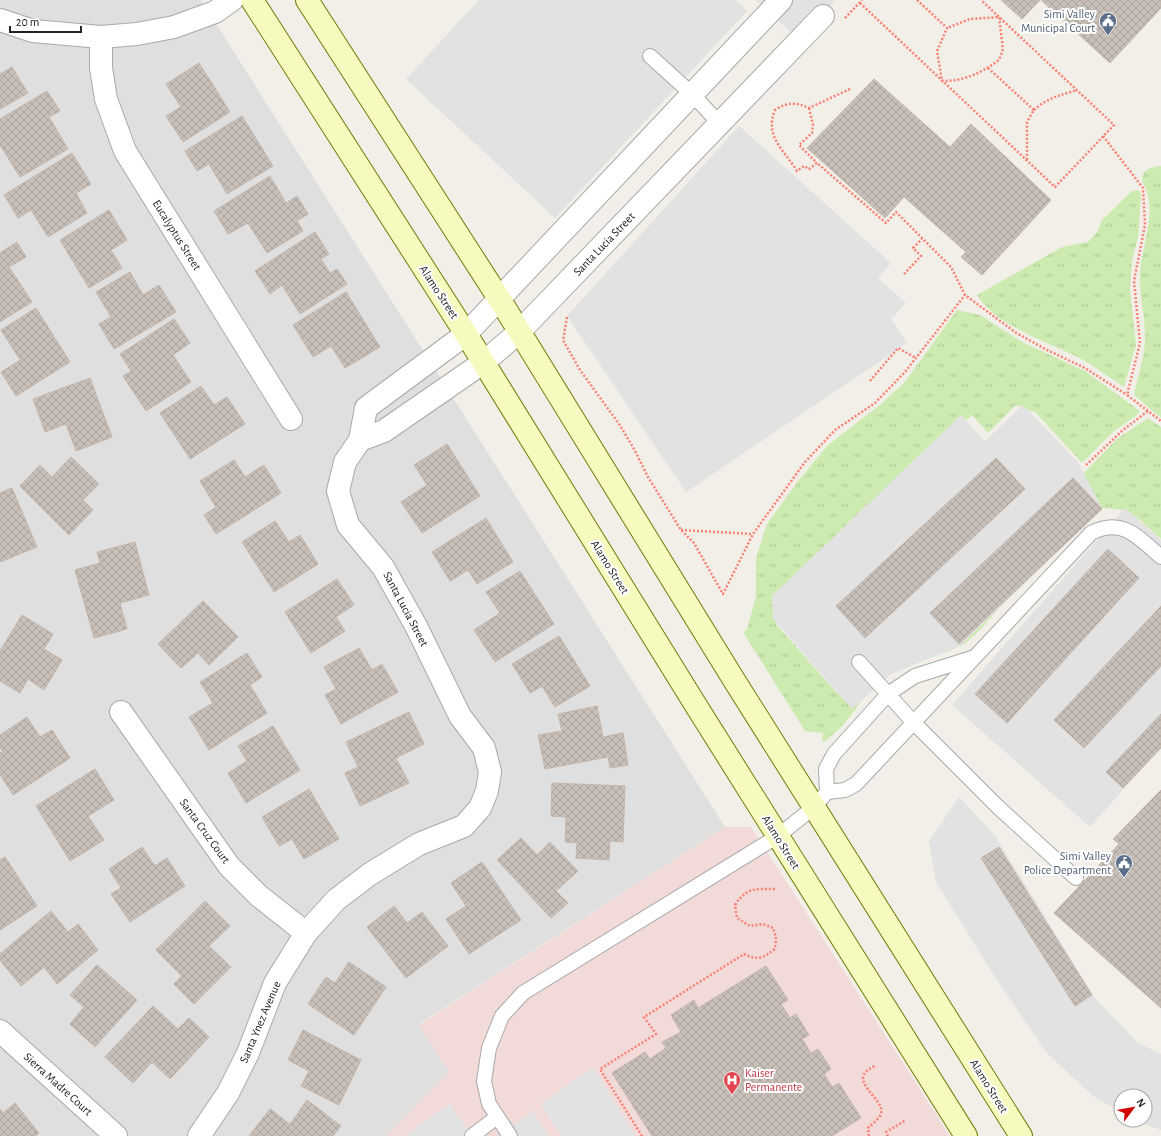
<svg xmlns="http://www.w3.org/2000/svg" width="1161" height="1136" font-family="'Alegreya Sans',sans-serif">
<defs>
<pattern id="grass-tufts" width="24" height="20" patternUnits="userSpaceOnUse"><rect width="24" height="20" fill="#cdebb0"/><path d="M3 7l-1-3M5 7V3M7 7l1-3M15 17l-1-3M17 17v-4M19 17l1-3" fill="none" stroke="#b0c997"/></pattern>
<pattern id="building-cross-hatch" width="8" height="8" patternUnits="userSpaceOnUse"><rect width="8" height="8" fill="#c7bfb8"/><path d="M0 0l8 8M0 8l8-8" fill="none" stroke="#aba49e"/></pattern>
</defs>
<rect width="100%" height="100%" fill="#f2efe9"/>
<polygon fill="#e0dfdf" points="0,0 201,0 725,827 419,1024 449,1072 386,1136 0,1136"/>
<polygon fill="#f2dad9" points="725,827 751,827 950,1136 386,1136 449,1072 419,1025"/>
<g fill="url(#grass-tufts)">
<path d="M1161,166v252l-27,-23c3,-18 11,-38 11,-57 0,-22 -6,-43 -5,-65 2,-30 19,-64 2,-92l1,-8 7,-5z"/>
<path d="M1139,190l2,5 -3,42 -6,24 -2,28 6,56 -12,42c-14,-9 -27,-19 -41,-27 -32,-17 -86,-33 -106,-65l85,-48 26,-5 9,-10 5,-12 30,-29z"/>
<path d="M957,310l23,5 42,27 63,29 55,40 -4,5 -22,15 -32,32 -46,-50 -20,-8 -28,28 -16,-18 -18,17 -178,192 61,69 4,2 22,1c-8,18 -24,34 -39,46l-2,-2 1,-7 -18,-2 -62,-99 4,-3 9,-33v-38l11,-34 32,-44 29,-35 53,-41 23,-21z"/>
<path d="M1148,418l13,9v112c-23,-19 -27,-31 -59,-31l-102,99 -18,21 -16,15 -19,9 -12,1 139,-170 43,-44z"/>
</g>
<g fill="#e2e2e2">
<polygon points="479,0 735,0 747,11 555,218 406,79"/>
<polygon points="756,0 836,0 799,40"/>
<polygon points="739,126 891,263 878,278 906,303 891,319 907,343 686,492 567,316"/>
<polygon points="1023,405 1078,462 1102,508 960,646 891,674 852,709 773,619 772,596 961,415 985,441"/>
<polygon points="1125,508 1161,540 1161,747 1090,827 952,705"/>
<polygon points="959,797 994,834 1095,998 1138,1043 1161,1054 1161,1130 1135,1120 1145,1120 1145,1096 1121,1096 1121,1112 1093,1096 1046,1052 993,974 936,882 929,841"/>
<polygon points="593,1067 635,1136 561,1136 541,1104"/>
<polygon points="450,1104 472,1136 404,1136"/>
<polygon points="533,1111 549,1136 496,1136"/>
</g>
<g fill="url(#building-cross-hatch)" stroke="#c4b6ab">
<polygon points="1001,0 1040,0 1022,19"/>
<polygon points="1041,0 1161,0 1161,8 1110,63"/>
<polygon points="199,63 230,112 183,142 166,116 181,107 166,84"/>
<polygon points="12,67 28,93 0,109 0,74"/>
<polygon points="874,79 950,147 971,124 1051,200 982,275 961,257 966,252 904,197 885,218 807,148"/>
<polygon points="47,91 60,111 49,117 68,149 20,177 0,145 0,119"/>
<polygon points="242,116 273,166 227,194 209,164 197,171 185,151"/>
<polygon points="72,153 91,184 76,193 87,213 48,237 31,210 18,218 4,195"/>
<polygon points="270,176 286,203 297,196 308,214 297,221 303,231 267,253 248,223 228,234 214,211"/>
<polygon points="109,210 127,240 111,250 122,268 89,288 60,240"/>
<polygon points="315,232 329,254 321,259 330,273 337,269 347,284 300,314 282,285 270,294 255,271"/>
<polygon points="17,242 26,257 9,267 32,302 0,322 0,253"/>
<polygon points="130,272 143,295 159,285 176,312 114,349 99,324 111,317 96,292"/>
<polygon points="346,292 380,347 345,368 331,346 313,357 293,325"/>
<polygon points="36,308 70,362 16,396 1,372 20,360 1,330"/>
<polygon points="174,319 190,343 173,355 191,382 146,411 123,376 131,371 120,354"/>
<polygon points="90,378 112,437 76,451 66,424 45,432 33,399"/>
<polygon points="201,386 214,405 227,397 245,424 190,459 160,413"/>
<polygon points="447,444 480,496 422,533 401,502 427,485 414,465"/>
<polygon points="71,457 99,484 83,500 93,510 69,535 20,486 40,465 52,477"/>
<polygon points="996,458 1025,489 865,638 836,606"/>
<polygon points="234,460 245,477 264,465 281,493 216,534 204,515 216,507 200,481"/>
<polygon points="1073,478 1102,509 959,644 930,613"/>
<polygon points="12,488 37,547 0,562 0,493"/>
<polygon points="486,518 513,562 477,584 468,570 450,581 432,552"/>
<polygon points="275,521 289,542 300,535 318,564 274,592 242,542"/>
<polygon points="135,542 149,595 120,603 127,629 94,638 75,570 100,563 97,552"/>
<polygon points="1108,549 1139,578 1007,723 975,694"/>
<polygon points="520,571 554,624 495,662 474,630 500,613 486,592"/>
<polygon points="337,579 354,605 336,617 345,631 311,653 285,612"/>
<polygon points="203,601 238,637 209,665 198,653 181,668 158,644"/>
<polygon points="1161,606 1161,666 1084,748 1054,720"/>
<polygon points="22,615 53,634 44,649 62,660 44,690 28,679 20,693 0,681 0,651"/>
<polygon points="559,636 590,686 555,707 542,686 530,693 512,664"/>
<polygon points="359,648 372,670 382,664 398,692 341,724 325,695 336,689 324,667"/>
<polygon points="247,653 262,677 250,685 267,713 209,750 189,717 213,703 200,682"/>
<polygon points="597,706 603,737 623,733 628,765 610,768 608,757 545,769 538,735 562,731 558,714"/>
<polygon points="409,712 424,744 396,758 409,783 360,806 345,773 358,767 346,742"/>
<polygon points="1161,714 1161,748 1123,788 1106,772"/>
<polygon points="27,717 40,737 52,730 70,758 13,795 0,774 0,753 3,752 0,748 0,735"/>
<polygon points="273,726 300,770 246,803 228,773 247,761 238,746"/>
<polygon points="95,769 114,800 88,816 104,840 70,861 36,806"/>
<polygon points="552,783 625,786 623,842 610,841 609,860 576,858 577,843 565,842 566,817 551,816"/>
<polygon points="309,789 339,839 304,859 292,839 279,846 262,817"/>
<polygon points="1161,790 1161,1008 1054,913 1119,844 1113,839"/>
<polygon points="521,838 537,855 550,842 578,871 556,891 568,903 551,918 497,860"/>
<polygon points="142,847 155,866 167,858 185,886 130,922 111,894 121,888 109,869"/>
<polygon points="999,847 1092,995 1075,1006 981,858"/>
<polygon points="5,857 37,906 0,930 0,860"/>
<polygon points="482,862 521,920 469,954 446,919 466,906 451,883"/>
<polygon points="205,901 230,926 209,946 231,967 194,1004 174,984 182,976 156,950"/>
<polygon points="394,906 407,923 422,912 448,946 406,978 367,927"/>
<polygon points="51,911 68,932 78,924 98,950 57,984 44,967 21,986 0,960 0,954"/>
<polygon points="349,962 386,987 354,1035 308,1004 326,977 335,983"/>
<polygon points="97,965 137,1000 95,1047 70,1024 84,1007 70,995"/>
<polygon points="766,966 788,1000 781,1004 790,1018 796,1014 809,1035 802,1039 811,1053 818,1049 831,1069 824,1074 832,1087 839,1083 861,1118 832,1136 652,1136 612,1073 645,1052 650,1059 666,1048 662,1042 681,1032 671,1015 694,1000 698,1008"/>
<polygon points="153,1006 178,1029 189,1018 209,1037 170,1079 152,1062 133,1083 105,1057"/>
<polygon points="303,1030 361,1060 339,1105 301,1086 309,1071 288,1060"/>
<polygon points="307,1100 341,1126 333,1136 249,1136 270,1109 290,1124"/>
<polygon points="15,1103 39,1133 36,1136 0,1136 0,1109 3,1113"/>
</g>
<g fill="none" stroke-linecap="round" stroke-linejoin="round">
<defs>
<g id="service">
<polyline points="650,56 693,95 720,124"/>
<polyline points="859,662 914,723 999,808 1076,878"/>
<path d="M827,792l18,-2 11,-6 235,-251c31,-16 47,4 70,24"/>
<polyline points="472,1136 497,1117"/>
<polyline points="510,1136 489,1104 484,1081 489,1048 502,1016 523,993 778,836 814,807 827,792 826,769 834,754 888,694 915,676 972,658"/>
</g>
<g id="minor">
<polyline points="0,20 33,31 101,37 137,34 174,27 215,12 232,0"/>
<polyline points="101,37 101,68 106,99 125,151 291,419"/>
<polyline points="360,440 384,431 484,362 519,332 823,16"/>
<polyline points="121,712 229,866 259,896 306,933"/>
<polyline points="0,1031 116,1136"/>
<polyline points="199,1136 228,1093 248,1053 275,983 306,933 336,900 370,874 419,844 464,826 480,808 487,791 490,772 484,748 460,716 416,626 383,567 348,525 338,491 345,462 360,440 366,408 466,334 781,0"/>
</g>
<g id="secondary">
<polyline points="252,0 466,334 695,704 966,1136"/>
<polyline points="307,0 500,300 734,680 1021,1136"/>
</g>
</defs>
<use href="#service" stroke="#a9a9a9" stroke-width="16"/>
<use href="#minor" stroke="#a9a9a9" stroke-width="24"/>
<use href="#secondary" stroke="#707d05" stroke-width="24"/>
<g stroke="#fa8072" stroke-width="2.5" stroke-dasharray="2 2" stroke-linecap="butt">
<path d="M917,0l30,28 -10,23 5,30c23,0 39,-8 57,-21l4,-11 -4,-32 -29,2 -23,9"/>
<polyline points="860,3 1055,187 1114,125 981,0"/>
<polyline points="845,18 862,0"/>
<polyline points="988,68 1034,110 1027,122 1027,160"/>
<path d="M850,89l-41,19c-13,-6 -22,-6 -34,2 -11,26 9,40 22,61l7,-5 5,3 8,-6 69,60 10,-11 55,55 14,28 50,37 30,17 40,19 42,27"/>
<polyline points="809,108 813,125 812,133 799,145 817,163"/>
<path d="M1034,110c13,-12 27,-15 43,-20"/>
<polyline points="1103,136 1143,188 1145,225 1134,281 1140,343 1127,395 1161,421"/>
<polyline points="904,274 921,256 913,248 922,239"/>
<polyline points="567,317 563,340 580,370 619,424 633,447 648,477 681,530 694,543 723,594 753,534 805,462 835,430 875,403 905,372 965,295"/>
<polyline points="870,381 898,348 916,358"/>
<polyline points="1086,465 1123,430 1148,411"/>
<polyline points="681,530 753,534"/>
<path d="M642,1136l-42,-67 56,-35 -12,-17 100,-63c14,7 19,4 31,-5l1,-12 -3,-9 -10,-4 -13,2 -13,-8 -2,-13c12,-18 20,-16 40,-16"/>
<path d="M869,1136l-1,-8c4,-4 11,-9 13,-14 5,-16 -38,-34 -6,-48"/>
<polyline points="888,1136 886,1132 906,1120"/>
</g>
<use href="#service" stroke="#fff" stroke-width="14"/>
<use href="#minor" stroke="#fff" stroke-width="22"/>
<use href="#secondary" stroke="#f7fabf" stroke-width="22"/>
</g>
<defs>
<symbol id="civic-pin" viewBox="-11 -11 22 30"><path d="M0 17L-7.5 6A9.5 9.5 0 1 1 7.5 6Z" fill="#5c6f8a" stroke="#fff"/><path d="M-.6-6.5H3V-4.5H.6V-3L4-1V1h2V6H-6V1h2V-1L-.6-3ZM-1.2 2.5V6h2.4V2.5Z" fill="#fff"/></symbol>
<symbol id="hospital-pin" viewBox="-11 -11 22 30"><path d="M0 17L-7.5 6A9.5 9.5 0 1 1 7.5 6Z" fill="#e0444e" stroke="#fff"/><path d="M-5-5h3v3.5h4V-5h3V5h-3V1.5h-4V5h-3Z" fill="#fff"/></symbol>
</defs>
<g fill-rule="evenodd">
<use href="#civic-pin" x="1098" y="11" width="20" height="27"/>
<use href="#civic-pin" x="1114" y="853" width="20" height="27"/>
<use href="#hospital-pin" x="722" y="1070" width="20" height="27"/>
</g>
<g text-anchor="middle" dominant-baseline="central" stroke-width="4" stroke-linejoin="round" paint-order="stroke">
<g font-size="12" fill="#4e5e75" stroke="#fff" text-anchor="end">
<text x="1095" y="14">Simi Valley<tspan x="1095" dy="14">Municipal Court</tspan></text>
<text x="1111" y="856">Simi Valley<tspan x="1111" dy="14">Police Department</tspan></text>
</g>
<g font-size="12" fill="#222" stroke="#fff">
<text transform="translate(177 235) rotate(58)">Eucalyptus Street</text>
<text transform="translate(604 244) rotate(-46)">Santa Lucia Street</text>
<text transform="translate(439 292) rotate(57)">Alamo Street</text>
<text transform="translate(610 567) rotate(58)">Alamo Street</text>
<text transform="translate(406 609) rotate(62)">Santa Lucia Street</text>
<text transform="translate(205 831) rotate(54)">Santa Cruz Court</text>
<text transform="translate(781 842) rotate(58)">Alamo Street</text>
<text transform="translate(260 1022) rotate(-67)">Santa Ynez Avenue</text>
<text transform="translate(58 1084) rotate(42)">Sierra Madre Court</text>
<text transform="translate(989 1086) rotate(58)">Alamo Street</text>
</g>
<g font-size="12" fill="#be3a42" stroke="#fff" text-anchor="start">
<text x="745" y="1073">Kaiser<tspan x="745" dy="14">Permanente</tspan></text>
</g>
</g>
<g transform="translate(1133 1108) rotate(58)"><circle r="19" fill="#ffffff" stroke="#a7a7a7"/>
<path d="M0-3L7 15L0 10L-7 15Z" fill="#d40000"/>
<text y="-6" font-size="11" font-weight="bold" text-anchor="middle" fill="#222222">N</text>
</g>
<path d="M10 26v6h71v-6" fill="none" stroke="#222222" stroke-width="2"/>
<text x="16" y="26" font-size="12" fill="#222222" stroke="#ffffff" stroke-width="3" paint-order="stroke">20 m</text>
</svg>
